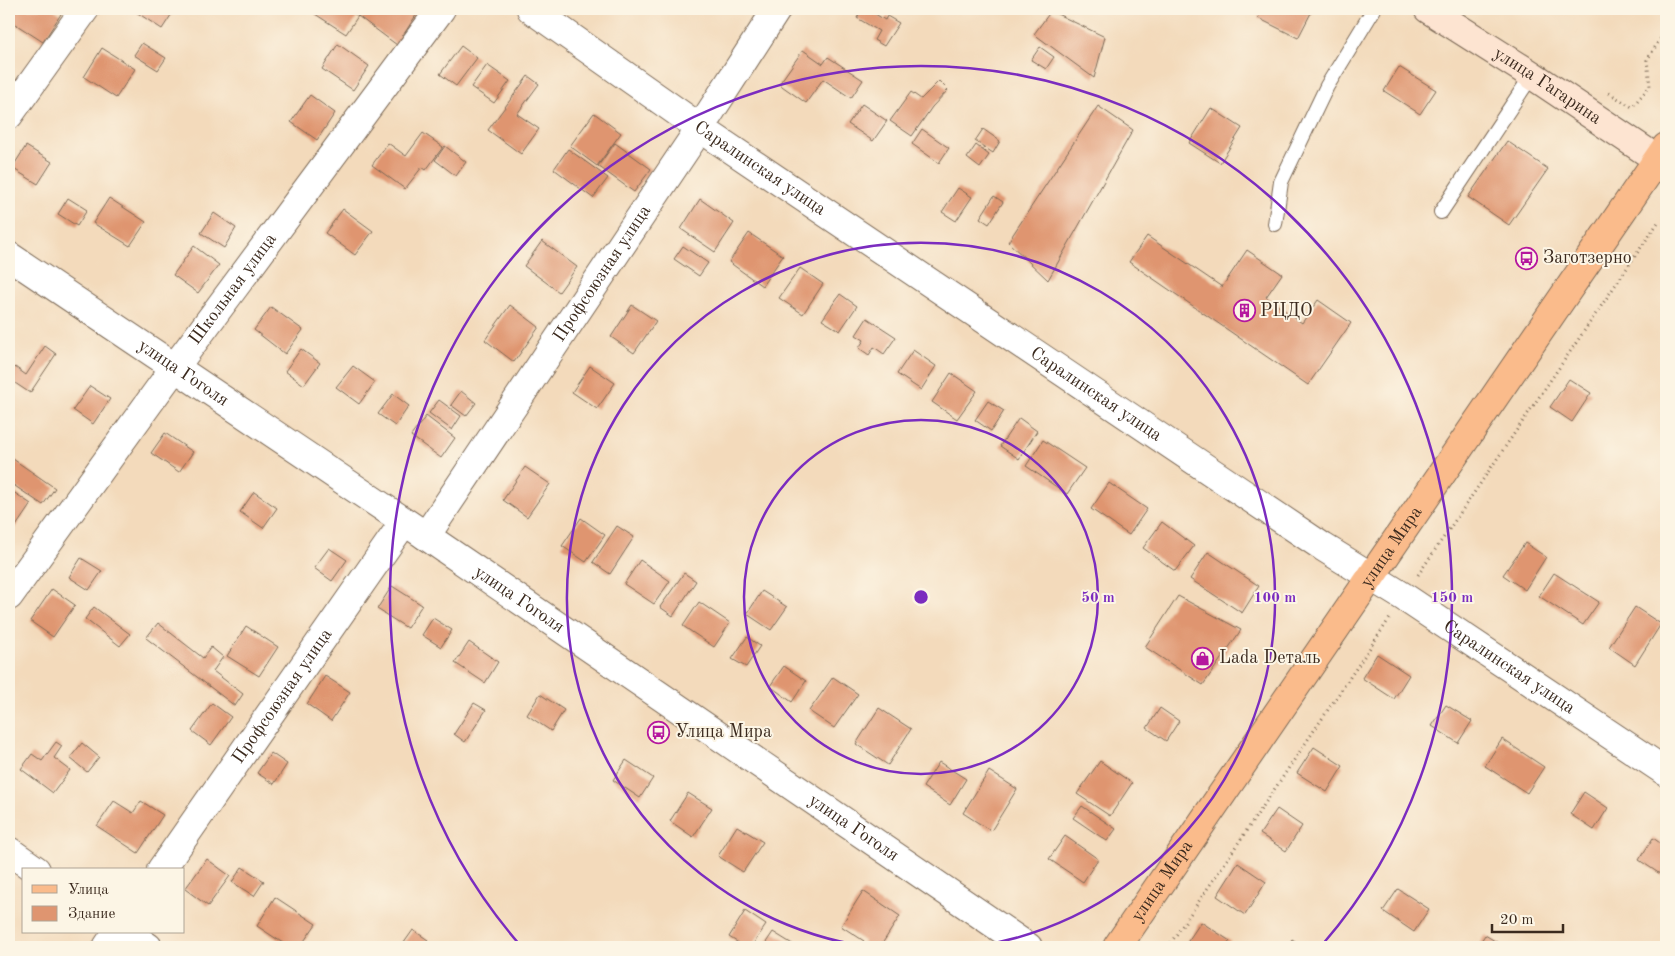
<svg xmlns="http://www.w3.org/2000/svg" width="1675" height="956" font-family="'Old Standard TT',serif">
<rect width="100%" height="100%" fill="#fcf5e5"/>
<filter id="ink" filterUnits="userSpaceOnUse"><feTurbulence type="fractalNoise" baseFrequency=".02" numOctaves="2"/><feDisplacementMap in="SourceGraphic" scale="10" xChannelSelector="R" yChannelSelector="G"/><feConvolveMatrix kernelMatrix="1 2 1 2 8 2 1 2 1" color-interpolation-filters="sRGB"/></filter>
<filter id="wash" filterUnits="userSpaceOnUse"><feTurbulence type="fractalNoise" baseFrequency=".0096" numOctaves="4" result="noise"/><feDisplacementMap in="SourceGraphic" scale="20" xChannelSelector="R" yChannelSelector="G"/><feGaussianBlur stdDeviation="1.12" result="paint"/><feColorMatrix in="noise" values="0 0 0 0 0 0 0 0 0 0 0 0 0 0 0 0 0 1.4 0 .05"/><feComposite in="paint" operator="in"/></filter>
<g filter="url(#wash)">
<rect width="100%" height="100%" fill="#f3dabb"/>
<g id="blocks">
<g fill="#df9570">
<polygon points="12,9 53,9 61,14 43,42 9,20 9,13"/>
<polygon points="134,9 175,9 162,29 133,10"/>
<polygon points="315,9 346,9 358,16 346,34 312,12"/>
<polygon points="363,9 420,9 397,45 358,16"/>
<polygon points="862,9 867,9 885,20 887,16 899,23 884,46 874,40 879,31 857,18"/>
<polygon points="1263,9 1313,9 1298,38 1258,18"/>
<polygon points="1051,11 1105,37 1094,78 1034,34"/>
<polygon points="142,43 166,58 158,70 134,55"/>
<polygon points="338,44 369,66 353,90 322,69"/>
<polygon points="461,46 477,58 456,86 440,74"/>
<polygon points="1040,47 1054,57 1046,69 1031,60"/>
<polygon points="102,48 135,69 116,98 84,77"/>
<polygon points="803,50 823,64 828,57 863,80 851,98 823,79 806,103 779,84"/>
<polygon points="487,65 510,81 494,103 471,87"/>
<polygon points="1399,67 1436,90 1420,114 1384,91"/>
<polygon points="528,76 539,84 517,114 539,129 521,154 488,130"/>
<polygon points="939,81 948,90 932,107 912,136 890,121 911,92 921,99"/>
<polygon points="310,95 335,113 317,140 291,122"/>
<polygon points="862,104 887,121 873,141 848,124"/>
<polygon points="1098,106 1133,130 1048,280 1008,242"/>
<polygon points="1211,108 1242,128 1220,163 1189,143"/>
<polygon points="594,113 621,133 597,166 570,146"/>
<polygon points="922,129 949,148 939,163 912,144"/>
<polygon points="983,129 1000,141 993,153 975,141"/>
<polygon points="423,133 443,147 426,170 422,167 405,189 372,165 388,143 406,156"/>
<polygon points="1507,141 1548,169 1509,225 1468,197"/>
<polygon points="615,143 651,169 634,192 598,166"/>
<polygon points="976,145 989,155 980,168 967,158"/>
<polygon points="26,146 52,162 38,184 12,168"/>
<polygon points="445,146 466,162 456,176 435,160"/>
<polygon points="568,149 608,178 593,198 554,169"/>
<polygon points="958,188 972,197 956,221 942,212"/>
<polygon points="994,196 1003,202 989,224 980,218"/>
<polygon points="68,198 87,210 77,226 58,214"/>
<polygon points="109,198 146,222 130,246 93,223"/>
<polygon points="700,199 734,223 715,252 681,229"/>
<polygon points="343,209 373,231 355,255 325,233"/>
<polygon points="214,213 236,228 224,248 201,233"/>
<polygon points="749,233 783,256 762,286 729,262"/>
<polygon points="1147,236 1222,287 1247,250 1282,274 1266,297 1302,323 1318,300 1351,323 1308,385 1129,262"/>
<polygon points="542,241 577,267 559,292 524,266"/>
<polygon points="194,246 219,265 198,293 173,275"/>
<polygon points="683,246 708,263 699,276 674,259"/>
<polygon points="800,268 823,284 803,314 779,298"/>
<polygon points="840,294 857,306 840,331 822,320"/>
<polygon points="510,305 539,327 514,362 485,340"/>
<polygon points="632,305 656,321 634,353 611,337"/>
<polygon points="271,307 303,330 285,354 254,330"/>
<polygon points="867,318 896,337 884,354 874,347 869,355 859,348 864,340 856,335"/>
<polygon points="45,346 56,354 30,393 9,379 9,376 15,367 26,375"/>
<polygon points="301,349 320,363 304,385 285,371"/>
<polygon points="913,350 936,366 921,390 897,374"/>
<polygon points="353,366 375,382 359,404 336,387"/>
<polygon points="590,366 615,383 597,409 572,392"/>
<polygon points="951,373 977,391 957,419 932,402"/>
<polygon points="1569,379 1591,393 1572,422 1550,407"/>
<polygon points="90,386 110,399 93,424 73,410"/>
<polygon points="461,391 476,403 466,416 451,405"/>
<polygon points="393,394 409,406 395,426 378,414"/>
<polygon points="439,400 461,416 452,430 429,413"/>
<polygon points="988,401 1004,411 991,431 975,420"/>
<polygon points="426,416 455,438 441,458 411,436"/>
<polygon points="1019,418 1037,431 1019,459 1000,446"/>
<polygon points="165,433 193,452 179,472 151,453"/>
<polygon points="1043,440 1085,468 1067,494 1026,466"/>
<polygon points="13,459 55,488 43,505 9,482 9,465"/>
<polygon points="525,467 550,484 527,517 503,500"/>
<polygon points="1109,483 1147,509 1129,535 1091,509"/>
<polygon points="9,489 31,504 10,535 9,534"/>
<polygon points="254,492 277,508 263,528 240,512"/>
<polygon points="581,518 605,535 586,562 562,546"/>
<polygon points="1162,522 1194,546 1175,571 1143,548"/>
<polygon points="617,526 634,537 610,574 593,562"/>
<polygon points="1525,543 1546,557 1525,590 1503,575"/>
<polygon points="329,548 347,560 332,581 314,568"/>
<polygon points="1208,552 1259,586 1242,613 1190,579"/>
<polygon points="81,558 102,571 89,590 69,577"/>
<polygon points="640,560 670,581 654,604 624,584"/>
<polygon points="684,573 696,581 673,616 660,607"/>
<polygon points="1554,573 1599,602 1583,625 1539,596"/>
<polygon points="392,586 422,605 407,628 377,609"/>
<polygon points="52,589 75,605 53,637 30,621"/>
<polygon points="762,591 787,607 771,630 747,614"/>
<polygon points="1178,596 1241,630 1203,685 1145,647"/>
<polygon points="699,602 730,623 714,647 683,626"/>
<polygon points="94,607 130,634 120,646 85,619"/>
<polygon points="1635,607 1661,624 1635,665 1609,647"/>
<polygon points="433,618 452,630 441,647 422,635"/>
<polygon points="158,623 203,658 211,647 223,657 213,671 243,694 235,706 146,638"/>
<polygon points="246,626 278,647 259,676 227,656"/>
<polygon points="747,637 760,646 746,667 732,659"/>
<polygon points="469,642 498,662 485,683 455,663"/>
<polygon points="1377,654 1409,675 1394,699 1362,678"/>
<polygon points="784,666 806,681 792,702 770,686"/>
<polygon points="325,676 350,692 331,721 307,704"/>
<polygon points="833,677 858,694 834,728 809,711"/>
<polygon points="540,694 564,710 551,731 527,715"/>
<polygon points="212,703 231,717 211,745 192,731"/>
<polygon points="474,703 486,710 465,742 454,734"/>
<polygon points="1446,705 1472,721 1458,743 1432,726"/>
<polygon points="879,708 911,729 888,765 856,744"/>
<polygon points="1160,708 1179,721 1166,741 1147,728"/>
<polygon points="1502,739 1544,767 1527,793 1485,766"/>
<polygon points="56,742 62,746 54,758 70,770 53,793 21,769 32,754 42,761"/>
<polygon points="82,743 99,757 87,772 70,758"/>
<polygon points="1314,747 1343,766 1327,792 1297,773"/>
<polygon points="271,753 287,764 274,784 257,773"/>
<polygon points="626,760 653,778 640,798 613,780"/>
<polygon points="1100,761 1132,783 1110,816 1077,794"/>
<polygon points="939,762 966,779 950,805 923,787"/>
<polygon points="989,771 1017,789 991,831 963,813"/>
<polygon points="1584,792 1608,808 1594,830 1570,814"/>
<polygon points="688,793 712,808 693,837 670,821"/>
<polygon points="114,801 133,813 141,801 163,815 138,853 97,826"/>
<polygon points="1082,806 1116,829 1107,841 1073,818"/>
<polygon points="1277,809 1302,826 1286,851 1260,834"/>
<polygon points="737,826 763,842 743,872 718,856"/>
<polygon points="1065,836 1098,859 1083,882 1049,859"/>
<polygon points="1653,838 1666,847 1666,878 1639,860"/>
<polygon points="207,859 230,876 208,906 185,889"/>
<polygon points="1238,863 1266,882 1245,915 1217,896"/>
<polygon points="242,867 264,881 254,896 232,882"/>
<polygon points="1398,889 1429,909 1414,932 1383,911"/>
<polygon points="863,891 900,916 880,947 861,947 864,941 841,926"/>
<polygon points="275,897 316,924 300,947 289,947 257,926"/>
<polygon points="745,911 766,925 751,947 745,947 729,937"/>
<polygon points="1201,922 1230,941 1225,947 1184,947"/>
<polygon points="413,930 428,940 424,947 401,947"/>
<polygon points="773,932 794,945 792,947 763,947"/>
<polygon points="1485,935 1505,947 1477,947"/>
<polygon points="1292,939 1304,947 1287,947"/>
</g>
</g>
</g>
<g filter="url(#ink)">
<use href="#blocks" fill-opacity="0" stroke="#7b6855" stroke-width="1"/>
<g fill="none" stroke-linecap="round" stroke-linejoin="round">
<defs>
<g id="lane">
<polyline points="1441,212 1532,75"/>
<polyline points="1275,224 1281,182 1327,86 1374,9"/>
</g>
<g id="street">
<path id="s1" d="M531,9l169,119 623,419 81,50 262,175"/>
<polyline points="9,115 85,9"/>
<path id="s2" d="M9,256l417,280 602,411"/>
<path id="s3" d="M426,536l274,-408 77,-119"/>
<path id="s4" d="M9,596l166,-229 266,-358"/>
<polyline points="9,851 36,870"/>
<path id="s5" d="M161,870l243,-348"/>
<polyline points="126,932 148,947"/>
<polyline points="107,947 117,932"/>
</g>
<g id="secondary">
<path id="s6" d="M1428,9l104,66 134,90"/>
</g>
<g id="primary">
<path id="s7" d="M1117,947l549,-800"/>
</g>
</defs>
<use href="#lane" stroke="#7b6855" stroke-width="16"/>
<use href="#street" stroke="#7b6855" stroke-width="30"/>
<use href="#secondary" stroke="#7b6855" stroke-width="30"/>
<use href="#primary" stroke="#7b6855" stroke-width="30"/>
<g stroke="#7b6855" stroke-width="3" stroke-dasharray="1 4" stroke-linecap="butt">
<polyline points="1609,93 1632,107 1650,86 1647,60 1666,30"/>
<polyline points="1418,575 1659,221"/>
<polyline points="1168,947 1390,618"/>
</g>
<use href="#lane" stroke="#fff" stroke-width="14"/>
<use href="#street" stroke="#fff" stroke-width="28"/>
<use href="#secondary" stroke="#fde4d1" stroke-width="28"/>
<use href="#primary" stroke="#fabb8b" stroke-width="28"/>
</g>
</g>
<g fill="none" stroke="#7b2cbf" stroke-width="2.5">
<circle cx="921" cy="597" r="177"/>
<path d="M869 947A354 354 0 1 1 973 947"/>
<path d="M520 945A531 531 0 1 1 1322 945"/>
</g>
<defs>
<symbol id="bus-ring" viewBox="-11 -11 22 22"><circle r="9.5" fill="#fcf5e5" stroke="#b5179e" stroke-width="1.5"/><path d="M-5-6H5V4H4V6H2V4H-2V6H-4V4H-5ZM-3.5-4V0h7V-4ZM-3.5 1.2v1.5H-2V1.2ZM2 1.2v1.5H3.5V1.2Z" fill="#b5179e"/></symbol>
<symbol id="building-ring" viewBox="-11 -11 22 22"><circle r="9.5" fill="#fcf5e5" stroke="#b5179e" stroke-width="1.5"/><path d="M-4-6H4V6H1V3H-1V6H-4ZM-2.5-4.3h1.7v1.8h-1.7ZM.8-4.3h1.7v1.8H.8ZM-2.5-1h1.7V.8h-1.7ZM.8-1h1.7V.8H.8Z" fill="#b5179e"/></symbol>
<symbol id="shop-ring" viewBox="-11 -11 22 22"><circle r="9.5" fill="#fcf5e5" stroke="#b5179e" stroke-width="1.5"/><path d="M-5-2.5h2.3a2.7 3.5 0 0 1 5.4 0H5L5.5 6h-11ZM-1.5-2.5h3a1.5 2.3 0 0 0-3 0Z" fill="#b5179e"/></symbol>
</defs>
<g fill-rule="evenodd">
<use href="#bus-ring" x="1514" y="246" width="25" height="25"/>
<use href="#building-ring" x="1232" y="298" width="25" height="25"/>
<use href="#shop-ring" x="1190" y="646" width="25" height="25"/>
<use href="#bus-ring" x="646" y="720" width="25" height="25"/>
</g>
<g text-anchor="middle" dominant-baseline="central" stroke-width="4" stroke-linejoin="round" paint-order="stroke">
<g font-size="18" fill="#3b2a1e" stroke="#fcf5e5">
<text stroke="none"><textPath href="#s6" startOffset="142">улица Гагарина</textPath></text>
<text stroke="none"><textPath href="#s1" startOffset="279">Саралинская улица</textPath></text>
<text stroke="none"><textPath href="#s3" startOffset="316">Профсоюзная улица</textPath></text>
<text stroke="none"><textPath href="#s4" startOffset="380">Школьная улица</textPath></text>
<text stroke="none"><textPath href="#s2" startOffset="210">улица Гоголя</textPath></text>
<text stroke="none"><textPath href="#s1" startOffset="684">Саралинская улица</textPath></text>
<text stroke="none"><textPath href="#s7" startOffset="485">улица Мира</textPath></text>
<text stroke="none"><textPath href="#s2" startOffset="615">улица Гоголя</textPath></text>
<text stroke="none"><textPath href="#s1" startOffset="1179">Саралинская улица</textPath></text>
<text stroke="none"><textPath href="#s5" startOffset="212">Профсоюзная улица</textPath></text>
<text stroke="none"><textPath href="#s2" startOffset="1020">улица Гоголя</textPath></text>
<text stroke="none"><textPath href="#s7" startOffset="80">улица Мира</textPath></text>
</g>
<g font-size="18" fill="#3b2a1e" stroke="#fcf5e5" text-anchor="start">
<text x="1543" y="258">Заготзерно</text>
<text x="1260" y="311">РЦДО</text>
<text x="1219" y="658">Lada Dеталь</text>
<text x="675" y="732">Улица Мира</text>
</g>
</g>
<circle cx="921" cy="597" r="8" fill="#7b2cbf" stroke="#fcf5e5" stroke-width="2.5"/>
<g font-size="15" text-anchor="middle" font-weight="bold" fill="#7b2cbf" stroke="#fcf5e5" stroke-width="4" stroke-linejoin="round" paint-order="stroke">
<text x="1098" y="602">50 m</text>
<text x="1275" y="602">100 m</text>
<text x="1452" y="602">150 m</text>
</g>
<rect width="1675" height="956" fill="none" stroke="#fcf5e5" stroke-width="30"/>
<rect x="22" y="868" width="162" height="65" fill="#fcf5e5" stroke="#afa495"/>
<rect x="32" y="885" width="25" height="8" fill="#fabb8b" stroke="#afa495"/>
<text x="68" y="894" font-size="15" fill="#3b2a1e">Улица</text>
<rect x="32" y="906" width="25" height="15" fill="#df9570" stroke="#afa495"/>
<text x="68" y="918" font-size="15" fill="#3b2a1e">Здание</text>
<path d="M1492 924v8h71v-8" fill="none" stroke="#3b2a1e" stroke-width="2.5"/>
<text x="1500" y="924" font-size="15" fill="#3b2a1e" stroke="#fcf5e5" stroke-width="4" paint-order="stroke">20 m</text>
</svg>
